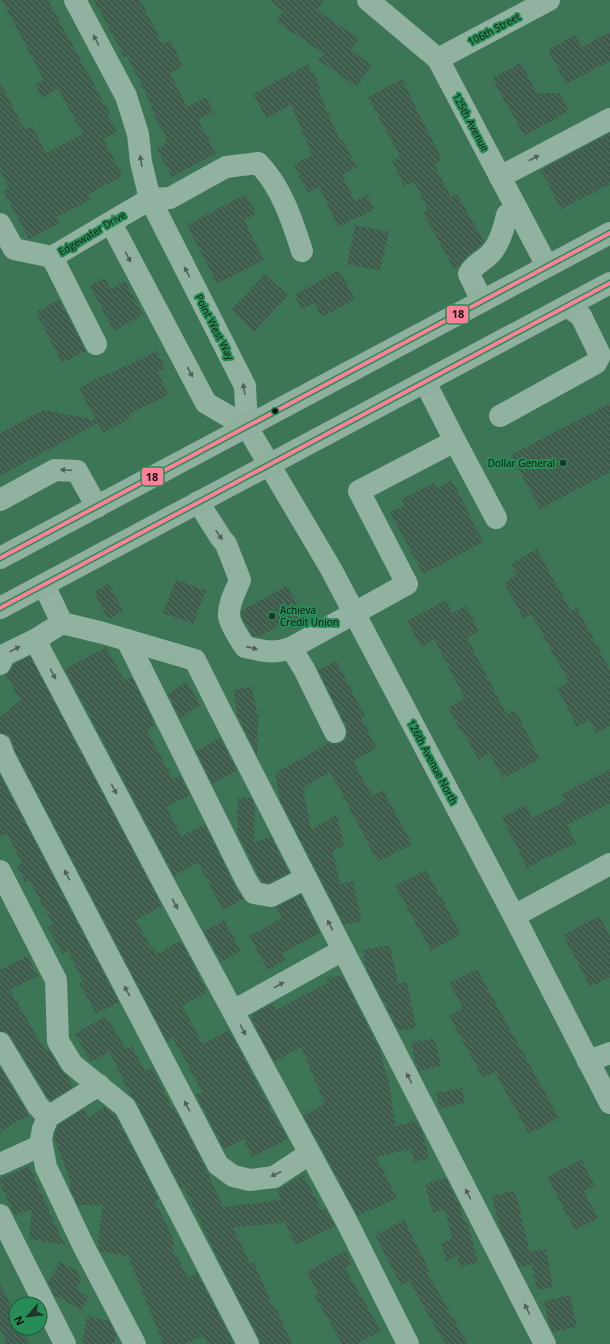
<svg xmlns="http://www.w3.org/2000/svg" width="610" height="1344" font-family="'Open Sans',sans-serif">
<defs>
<pattern id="building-back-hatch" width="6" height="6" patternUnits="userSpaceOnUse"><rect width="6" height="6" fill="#3e5c4c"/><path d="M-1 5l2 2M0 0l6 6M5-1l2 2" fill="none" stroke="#5c7367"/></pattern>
</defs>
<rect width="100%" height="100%" fill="#3d7557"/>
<g fill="url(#building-back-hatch)">
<polygon points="2,0 48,0 110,114 108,115 117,132 103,139 123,176 87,195 90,200 56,217 60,223 29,239 3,191 9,188 0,170 0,82 25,130 32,126 46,153 83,134 58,89 42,98 35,84 44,80"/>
<polygon points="94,0 140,0 163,44 170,40 183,66 170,73 187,107 206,97 214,112 198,120 216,153 172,177 157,149 168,143 150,107 152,106 127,56 124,57"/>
<polygon points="268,0 324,0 317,10 359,39 351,50 372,65 357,87 317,59 325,55 276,21 283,11"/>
<polygon points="610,32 610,61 566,84 548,50 575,35 582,47"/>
<polygon points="521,63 537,93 560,93 569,111 524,136 492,78"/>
<polygon points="308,64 321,88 318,90 340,140 342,139 357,167 342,175 355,201 367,195 375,209 338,227 319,187 308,193 294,165 312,155 291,105 266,118 253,94"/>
<polygon points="402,79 442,160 434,164 451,197 457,194 484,242 464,259 459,266 454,269 423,213 428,210 414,182 404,186 392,161 400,157 368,97"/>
<polygon points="610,133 610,184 561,209 541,170"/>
<polygon points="246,194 256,214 244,220 264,260 217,284 187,225"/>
<polygon points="355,225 389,232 380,271 347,264"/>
<polygon points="339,270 355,299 322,317 314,303 302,309 294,295"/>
<polygon points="265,274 288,295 254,332 231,310"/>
<polygon points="105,278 111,289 125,281 143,315 114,331 90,286"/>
<polygon points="59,300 86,351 62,363 36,312"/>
<polygon points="157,351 165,368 158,372 169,395 129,414 131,418 103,433 98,423 0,476 0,433 43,410 96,420 79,388 108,373 108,374"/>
<polygon points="610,403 610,472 540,509 511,455"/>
<polygon points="452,480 483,542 423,574 390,512 405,506 401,499 434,483 437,488"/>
<polygon points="537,549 571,611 577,608 610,670 610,726 596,733 590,720 577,727 557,688 569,682 531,614 523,618 504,583 517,575 511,564"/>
<polygon points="176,579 206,591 193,624 163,613"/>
<polygon points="109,584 123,611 108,619 94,592"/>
<polygon points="287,585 305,620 289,629 285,622 259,637 253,636 242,617 242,611"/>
<polygon points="446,600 452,613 466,606 479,631 467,638 507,715 515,710 540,759 503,778 490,754 478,760 462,729 460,731 448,707 465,699 434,639 421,647 407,621"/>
<polygon points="106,647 125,681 132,677 155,725 147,730 173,779 180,776 190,795 166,807 181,836 205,825 235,886 243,899 223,910 198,863 174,876 65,669"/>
<polygon points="30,656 162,906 136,920 151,948 153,947 157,954 180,941 182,943 207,992 182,1006 203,1044 229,1030 278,1123 279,1123 288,1139 252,1157 244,1139 224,1149 196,1095 202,1092 173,1038 167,1041 15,751 12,740 8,735 0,733 0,717 20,700 6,675 11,669 14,664"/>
<polygon points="336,661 365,716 361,718 377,748 353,761 372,796 383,790 412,844 378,862 330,772 303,788 311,829 337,815 344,845 333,851 340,884 353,881 362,921 344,925 280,800 275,773 329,743 335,744 340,743 346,739 347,732 346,726 318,670"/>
<polygon points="186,682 201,705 180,718 168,694"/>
<polygon points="252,686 258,718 257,755 238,717 233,690"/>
<polygon points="220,738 237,771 212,784 196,751"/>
<polygon points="610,769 610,803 567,825 576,843 527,868 502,817 526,805 532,818 565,801 562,794"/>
<polygon points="0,775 119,1002 96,1014 79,983 83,981 68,951 62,954 47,926 53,924 29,880 25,882 17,866 22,863 7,834 0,837"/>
<polygon points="238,797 251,798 255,807 254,842 271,837 289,873 269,883 262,882 237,833"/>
<polygon points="426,870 461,934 431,951 395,886"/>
<polygon points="301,895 320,933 282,953 286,960 268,970 249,936 282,918 276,907"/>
<polygon points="599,916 610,936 610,977 590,987 563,935"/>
<polygon points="224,920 241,951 221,962 204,931"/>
<polygon points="390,945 398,984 407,982 416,1028 399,1031 366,968 363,950"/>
<polygon points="27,956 38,976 10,990 46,1052 49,1050 61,1070 67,1076 73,1087 50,1101 11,1037 6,1032 0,1031 0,970"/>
<polygon points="477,969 559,1118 529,1134 495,1072 483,1078 449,1016 463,1008 449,983"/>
<polygon points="342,975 381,1052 386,1075 388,1075 395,1126 416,1121 423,1134 429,1159 414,1162 411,1149 376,1157 397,1198 358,1216 303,1115 325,1104 301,1047 274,1062 251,1018 253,1018 252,1015 273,1003 276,1010 327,983 326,979"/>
<polygon points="106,1016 126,1049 132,1046 145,1071 152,1068 172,1108 174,1107 202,1161 223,1207 282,1200 277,1190 303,1175 322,1210 326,1209 335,1226 295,1245 285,1222 233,1228 250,1263 254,1262 273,1307 275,1306 292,1344 260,1344 259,1338 219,1261 184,1187 181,1188 136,1101 129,1094 130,1093 109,1052 91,1062 75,1034"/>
<polygon points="435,1038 441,1066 419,1071 416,1064 411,1043"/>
<polygon points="0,1067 29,1115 0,1132"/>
<polygon points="462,1088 465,1103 439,1109 436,1093"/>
<polygon points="105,1107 115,1115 159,1199 155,1201 176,1244 171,1246 188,1278 197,1273 234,1344 208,1344 204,1336 184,1344 163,1344 128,1256 100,1251 97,1244 103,1205 78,1205 70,1189 70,1180 54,1137 58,1125 84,1109 88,1117"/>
<polygon points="581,1159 595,1186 584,1191 598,1218 575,1230 547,1177"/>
<polygon points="29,1166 41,1193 65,1245 29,1239 32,1209 15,1216 0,1183 0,1179"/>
<polygon points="446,1178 460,1206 464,1222 467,1221 478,1262 460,1267 457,1256 446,1262 441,1244 452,1238 445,1210 433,1213 425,1184"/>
<polygon points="515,1190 530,1252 546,1249 553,1287 537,1290 532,1265 519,1267 499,1226 492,1196"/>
<polygon points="404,1220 430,1271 427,1272 468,1344 445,1344 409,1281 401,1286 375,1235"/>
<polygon points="345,1251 352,1264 345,1268 381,1331 356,1344 342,1344 314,1295 318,1293 306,1272"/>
<polygon points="60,1262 77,1271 81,1281 76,1289 89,1297 81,1310 54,1295 48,1282"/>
<polygon points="0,1284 16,1315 16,1328 22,1328 30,1344 7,1344 0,1330"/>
<polygon points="570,1295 577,1327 553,1332 549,1325 544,1301"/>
<polygon points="87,1316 109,1321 116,1335 114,1344 82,1344"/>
</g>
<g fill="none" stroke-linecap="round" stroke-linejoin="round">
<g stroke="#91b2a1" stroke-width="22">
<polyline points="75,0 126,96 138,134 141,162 150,199 245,386 247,427 331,569 514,916 610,1103"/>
<polyline points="368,0 438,59 547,266"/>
<polyline points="438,59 549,0"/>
<polyline points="500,177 610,119"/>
<polyline points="111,223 206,403 247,427"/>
<path d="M0,224l14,25 38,8 98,-58 20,-1 56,-31 32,-4c23,23 34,57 44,88"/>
<polyline points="52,257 96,344"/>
<path d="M482,301l-13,-27c4,-9 13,-12 20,-19 10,-9 15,-27 18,-40l10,-6"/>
<polyline points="500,416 596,363 600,355 581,316 567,306"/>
<polyline points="455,441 496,518"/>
<polyline points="0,500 55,470 77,471 97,507"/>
<path d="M198,502l23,36 5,6 14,36c-4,10 -12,24 -11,36 1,9 11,23 16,31 19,4 27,7 46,1l116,-64 -48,-93 96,-50 -30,-59"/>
<polyline points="44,585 62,623 103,633 195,660 220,710 545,1344"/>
<polyline points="35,640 169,893 347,1222 408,1344"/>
<polyline points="127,640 246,880 254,893 271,896 306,878"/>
<polyline points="291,648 304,669 335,732"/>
<polyline points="0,664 4,655 35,640 62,623"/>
<polyline points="0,745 4,756 218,1165 233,1176 250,1180 274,1177 309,1154"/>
<polyline points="0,871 56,980 58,1041 72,1064 125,1107 248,1344"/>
<polyline points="514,916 610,864"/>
<polyline points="233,1011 343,950"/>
<polyline points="0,1043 38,1106 48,1117"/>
<polyline points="588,1061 610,1053"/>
<polyline points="99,1085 48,1117 43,1129 41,1140 46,1167 84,1247 135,1344"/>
<polyline points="0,1164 42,1145"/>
<polyline points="0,1215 65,1344"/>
</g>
<g stroke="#8fb09e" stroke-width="22">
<polyline points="0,558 610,233"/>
<polyline points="0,608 610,283"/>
</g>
<defs>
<g id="bus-1">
<polyline points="0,558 610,233"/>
<polyline points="0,608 610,283"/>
</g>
</defs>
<use href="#bus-1" stroke="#258d55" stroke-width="7"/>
<use href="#bus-1" stroke="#ff8098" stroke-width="4"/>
</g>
<defs><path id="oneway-solid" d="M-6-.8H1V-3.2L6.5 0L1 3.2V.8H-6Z"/></defs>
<g fill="#516259">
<use href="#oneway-solid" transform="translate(96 40) rotate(-118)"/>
<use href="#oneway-solid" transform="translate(534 158) rotate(-28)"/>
<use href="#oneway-solid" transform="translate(141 161) rotate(-100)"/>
<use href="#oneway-solid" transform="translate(128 257) rotate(62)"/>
<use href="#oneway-solid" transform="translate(187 272) rotate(-117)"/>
<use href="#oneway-solid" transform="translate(190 372) rotate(62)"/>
<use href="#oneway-solid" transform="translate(244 389) rotate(-100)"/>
<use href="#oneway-solid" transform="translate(66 470) rotate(-178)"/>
<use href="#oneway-solid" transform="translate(219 535) rotate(55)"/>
<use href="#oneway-solid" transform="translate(252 648) rotate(13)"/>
<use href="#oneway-solid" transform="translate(15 649) rotate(-27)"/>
<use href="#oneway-solid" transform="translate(53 674) rotate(62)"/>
<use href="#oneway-solid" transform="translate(114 789) rotate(62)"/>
<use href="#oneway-solid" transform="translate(67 875) rotate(-118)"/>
<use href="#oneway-solid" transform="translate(175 904) rotate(61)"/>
<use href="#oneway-solid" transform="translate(330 925) rotate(-117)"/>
<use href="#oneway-solid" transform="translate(279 985) rotate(-29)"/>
<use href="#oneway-solid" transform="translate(127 991) rotate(-118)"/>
<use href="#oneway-solid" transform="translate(243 1030) rotate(62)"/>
<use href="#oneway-solid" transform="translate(409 1078) rotate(-117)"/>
<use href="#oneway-solid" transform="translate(187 1106) rotate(-118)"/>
<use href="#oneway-solid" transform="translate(276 1174) rotate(154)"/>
<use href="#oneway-solid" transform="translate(468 1194) rotate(-117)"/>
<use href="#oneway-solid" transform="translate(527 1309) rotate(-117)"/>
</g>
<circle fill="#111" stroke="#258d55" stroke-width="1.5" cx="275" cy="411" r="3.5"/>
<g fill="#20342a" stroke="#258d55" stroke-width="1.5">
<circle cx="563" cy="463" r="4"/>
<circle cx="272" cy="616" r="4"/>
</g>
<g text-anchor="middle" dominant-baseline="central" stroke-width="4" stroke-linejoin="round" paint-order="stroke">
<g font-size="10" fill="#111" stroke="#258d55">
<text transform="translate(494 29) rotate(-28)">106th Street</text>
<text transform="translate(471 122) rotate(62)">125th Avenue</text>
<text transform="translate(92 233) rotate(-31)">Edgewater Drive</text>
<text transform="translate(215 327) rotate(63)">Point West Way</text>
<text transform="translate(433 762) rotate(62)">126th Avenue North</text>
</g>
<g font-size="10" fill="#111" stroke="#258d55" text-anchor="end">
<text x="555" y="463">Dollar General</text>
<text x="280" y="610" text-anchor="start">Achieva<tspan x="280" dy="12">Credit Union</tspan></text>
</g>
</g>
<g stroke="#258d55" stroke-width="1.5">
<rect x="446" y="305" width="23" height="19" rx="4" fill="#ff8098"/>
<rect x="141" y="467" width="23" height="19" rx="4" fill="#ff8098"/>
</g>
<g font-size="11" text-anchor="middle" font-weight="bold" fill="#111">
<text x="458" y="318">18</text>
<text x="152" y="481">18</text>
</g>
<g transform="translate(28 1316) rotate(242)"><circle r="19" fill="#258d55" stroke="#1d5b3a"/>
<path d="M0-3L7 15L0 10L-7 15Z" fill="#20342a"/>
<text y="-6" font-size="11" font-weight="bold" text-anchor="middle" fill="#111111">N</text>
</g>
</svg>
